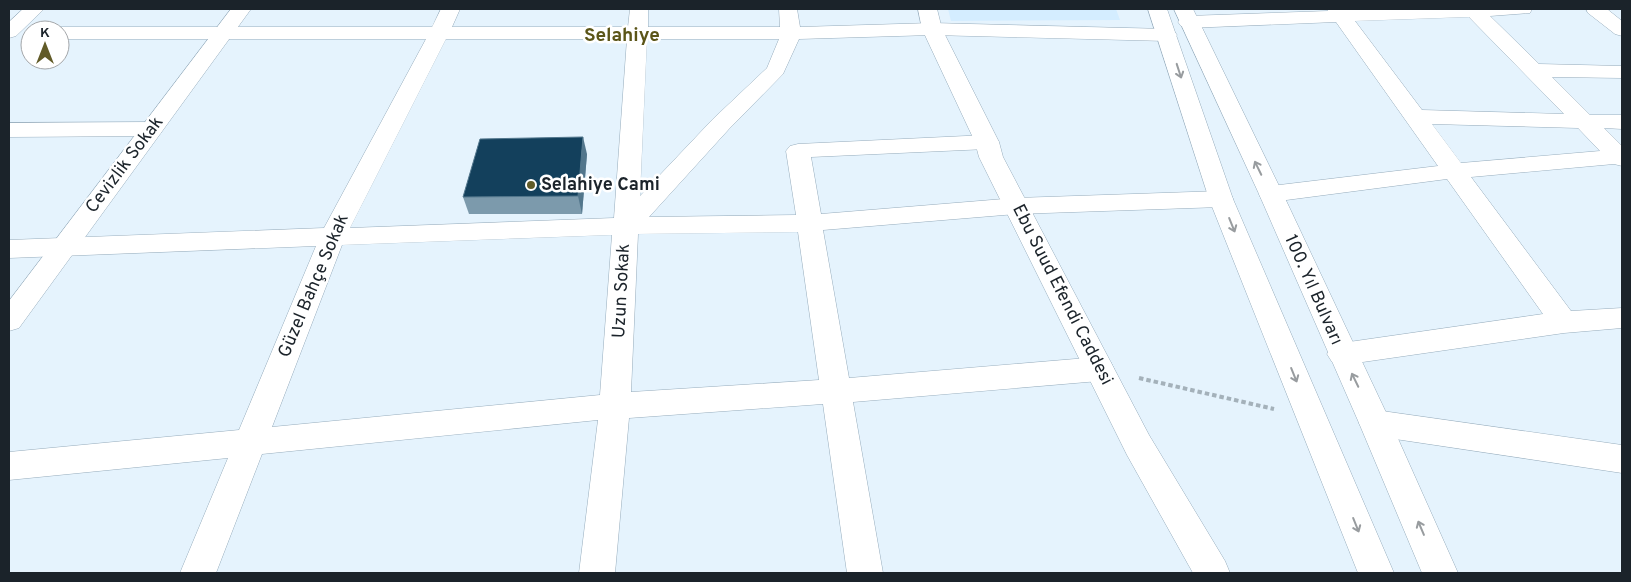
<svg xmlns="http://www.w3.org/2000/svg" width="1631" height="582" font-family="Overpass,sans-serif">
<rect width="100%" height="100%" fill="#e5f3fd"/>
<polygon fill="#d4edff" points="948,9 1116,9 1120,20 951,21"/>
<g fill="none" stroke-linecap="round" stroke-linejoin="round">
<defs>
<g id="minor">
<polygon points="23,9 44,9 16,36 9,38 9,22"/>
<path d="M441,9h19l-8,18h176l2,-18h18v18h132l-1,-18h18l3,18 132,-4 235,6 7,2 3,4 -3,4 -7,2 -235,-6 -133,4 -16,35 -54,55 -80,88 147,-2 -10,-64 4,-5 8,-2 189,-9 8,2 4,5 -4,5 -8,2 -176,8 10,57 195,-16 205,-7 9,2 3,6 -3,6 -9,2 -205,7 -193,16 26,148 250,-21 11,4 4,8 -4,8 -11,4 -246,21 30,171h-36l-24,-169 -194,14 -14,155h-36l19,-153 -336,34 -46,119h-36l48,-115 -219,22v-28l230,-22 77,-184 -307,12v-18l315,-12 102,-189h-366v-9l-7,-1 7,-2h372zM446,39h181l-13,179 -264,10zM647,39h132l-12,29 -54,51 -73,77zM798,232l21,148 -188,12 7,-158zM612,235l-12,160 -328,32 70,-182z"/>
<path d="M1327,9h205l-2,4 -40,3 49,48 83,2v12l-70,-1 38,38h32v14l-18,-1 18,18v20l-8,-2 -143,13 100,134 51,-3v20l-58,5 -222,32 -10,-3 -5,-8 5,-8 10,-3 201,-29 -96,-135 -176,23 -9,-2 -3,-6 3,-6 9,-2 167,-20 -102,-144 -148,6 -7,-2 -3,-4 3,-4 7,-2 140,-5zM1469,17l95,97 -142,-4 -67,-89zM1432,124l146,4 22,23 -139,12z"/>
<polygon points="1586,9 1607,9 1622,21 1622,36 1615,34 1588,13"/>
<polygon points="152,122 160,124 163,129 160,134 152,136 9,137 9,123"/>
<polygon points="1375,410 1622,445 1622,473 1375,436 1364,432 1359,423 1364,414"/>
</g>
<polygon id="tertiary" points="231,9 251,9 19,328 9,331 9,301"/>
<polygon id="secondary" points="918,9 937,9 942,29 999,142 1003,157 1149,435 1225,561 1230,573 1193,573 1127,455 979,157 975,142 922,29"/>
<g id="primary">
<polygon points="1148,9 1167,9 1233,199 1394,573 1358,573 1209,199"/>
<polygon points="1174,9 1193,9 1283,194 1391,423 1458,573 1422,573 1359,423 1259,194"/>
</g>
</defs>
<use href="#minor" stroke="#96acbc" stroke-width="1"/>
<use href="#tertiary" stroke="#96acbc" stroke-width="1"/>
<use href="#secondary" stroke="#96acbc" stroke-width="1"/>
<use href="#primary" stroke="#96acbc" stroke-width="1"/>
<polyline stroke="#a4b1ba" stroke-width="4" stroke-dasharray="4.5 3" stroke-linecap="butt" points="1139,378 1274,409"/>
<use href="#minor" fill="#fff" fill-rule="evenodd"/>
<use href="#tertiary" fill="#fff" fill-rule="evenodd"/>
<use href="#secondary" fill="#fff" fill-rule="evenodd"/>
<use href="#primary" fill="#fff" fill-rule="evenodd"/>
</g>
<polygon fill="#7c9aac" points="587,154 582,214 469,214 463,197"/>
<polygon fill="#52768c" points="583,137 587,154 582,214 578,196"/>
<polygon fill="#13405c" stroke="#52768c" points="583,137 578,196 463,197 480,139"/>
<defs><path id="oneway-shaft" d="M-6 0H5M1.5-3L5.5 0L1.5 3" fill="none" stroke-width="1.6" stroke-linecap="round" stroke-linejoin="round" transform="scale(1.25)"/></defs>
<g stroke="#989c9f">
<use href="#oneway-shaft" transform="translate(1179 71) rotate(72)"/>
<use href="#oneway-shaft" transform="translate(1258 168) rotate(-116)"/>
<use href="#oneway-shaft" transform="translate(1232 225) rotate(68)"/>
<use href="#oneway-shaft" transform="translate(1294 375) rotate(68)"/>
<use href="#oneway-shaft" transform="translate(1355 380) rotate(-116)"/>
<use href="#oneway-shaft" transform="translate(1356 525) rotate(68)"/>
<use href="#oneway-shaft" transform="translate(1421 528) rotate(-113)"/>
</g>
<circle fill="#615b28" stroke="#fff" stroke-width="2" cx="531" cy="185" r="5"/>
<g text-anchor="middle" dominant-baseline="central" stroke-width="5" stroke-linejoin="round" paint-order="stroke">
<g font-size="18" fill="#1b232a" stroke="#fff">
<text transform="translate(125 165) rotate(-53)">Cevizlik Sokak</text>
<text transform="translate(314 286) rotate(-67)">Güzel Bahçe Sokak</text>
<text transform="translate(1313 290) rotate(66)">100. Yıl Bulvarı</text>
<text transform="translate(622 291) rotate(-87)">Uzun Sokak</text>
<text transform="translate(1062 295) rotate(63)">Ebu Suud Efendi Caddesi</text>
</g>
<g font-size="18" font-weight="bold" fill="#1b232a" stroke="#fff" text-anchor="start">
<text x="541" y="185">Selahiye Cami</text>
</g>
<g font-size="19" font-weight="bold" fill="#5b5518" stroke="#fff">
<text x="622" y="36">Selahiye</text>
</g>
</g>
<rect width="1631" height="582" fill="none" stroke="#1b232a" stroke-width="20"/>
<g transform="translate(45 45)"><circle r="24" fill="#ffffff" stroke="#a4a7aa"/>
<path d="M0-4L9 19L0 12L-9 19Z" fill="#615b28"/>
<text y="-8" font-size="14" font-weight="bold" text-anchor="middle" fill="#1b232a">K</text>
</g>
</svg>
